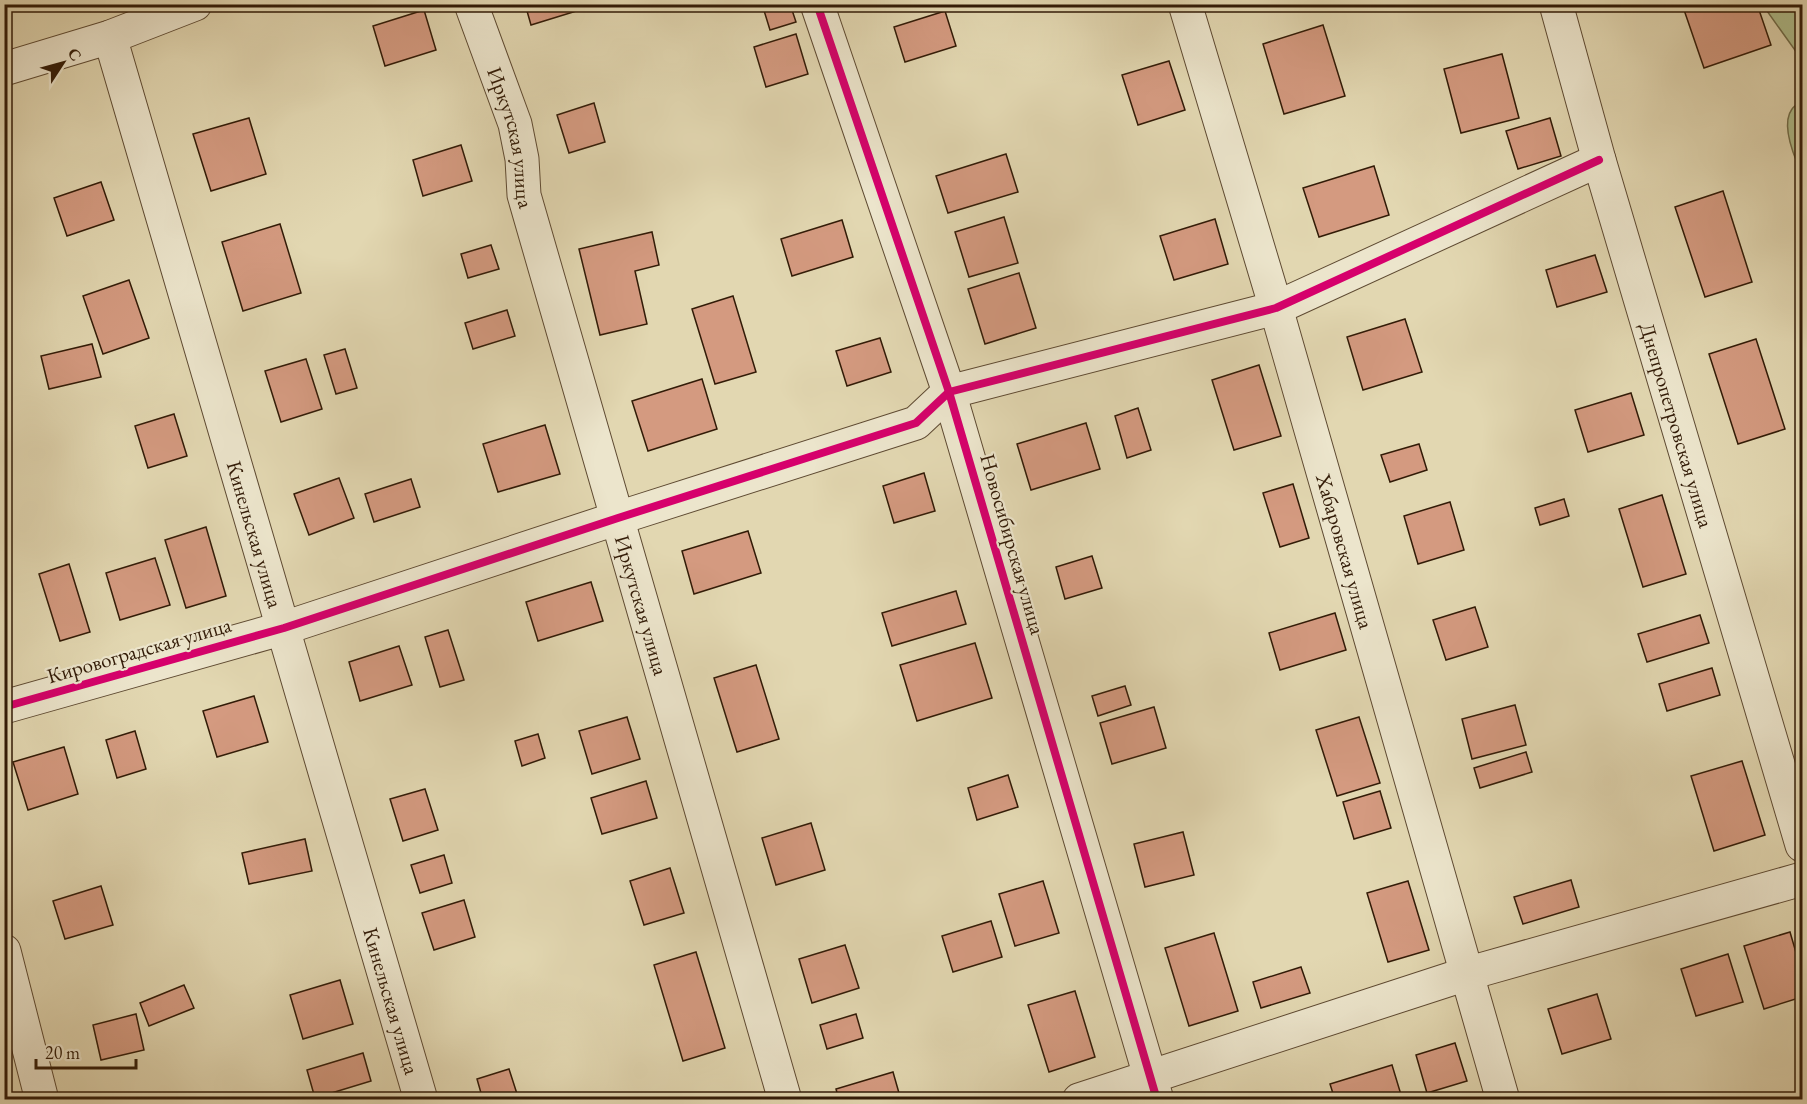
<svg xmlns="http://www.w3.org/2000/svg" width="1807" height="1104" font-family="'EB Garamond',serif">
<rect width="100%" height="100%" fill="#e2d7b1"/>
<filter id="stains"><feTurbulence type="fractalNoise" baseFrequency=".00333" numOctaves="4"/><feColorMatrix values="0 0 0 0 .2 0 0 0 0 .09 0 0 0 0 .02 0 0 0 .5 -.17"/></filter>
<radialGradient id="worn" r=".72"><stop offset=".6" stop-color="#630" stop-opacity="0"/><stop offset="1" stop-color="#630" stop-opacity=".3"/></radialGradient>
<g fill="#b0bf8d" stroke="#716d4a" stroke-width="1.5">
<polygon points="1766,5 1802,5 1802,60 1767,11"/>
<path d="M1802,99v75c-7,-15 -22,-49 -10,-65 2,-3 7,-6 10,-10z"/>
</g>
<g fill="#d49a80" stroke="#321b07" stroke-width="1.5">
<polygon points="525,4 582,4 583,9 531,25"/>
<polygon points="762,4 790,4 796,22 770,30"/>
<polygon points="1682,4 1757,4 1771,45 1704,68"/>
<polygon points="424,10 436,50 385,66 373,26"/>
<polygon points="945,11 956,46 905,62 894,27"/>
<polygon points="1323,25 1345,96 1284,114 1263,44"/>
<polygon points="796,34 808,74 766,87 754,47"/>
<polygon points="1502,54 1519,118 1461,133 1444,69"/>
<polygon points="1169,61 1185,110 1138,125 1122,75"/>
<polygon points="594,103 605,142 569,153 557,115"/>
<polygon points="249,118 266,174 211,191 193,134"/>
<polygon points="1550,118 1561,156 1518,169 1506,131"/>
<polygon points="461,145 472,181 423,196 413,160"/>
<polygon points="1006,154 1018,192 948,213 936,176"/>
<polygon points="1374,166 1389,215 1319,237 1303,188"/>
<polygon points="101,182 114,220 67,236 54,198"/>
<polygon points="1723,191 1752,282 1705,297 1675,207"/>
<polygon points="1004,217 1018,263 969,277 955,232"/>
<polygon points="1215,219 1228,264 1174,280 1160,236"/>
<polygon points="842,220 853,257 792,276 781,239"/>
<polygon points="280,224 301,293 243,311 222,242"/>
<polygon points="652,232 659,265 635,271 647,324 600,335 579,249"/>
<polygon points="491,245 499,269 468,278 461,254"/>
<polygon points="1595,255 1607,292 1557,307 1546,270"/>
<polygon points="1019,273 1036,328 985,344 968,289"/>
<polygon points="129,280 149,338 103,354 83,296"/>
<polygon points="733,296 756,372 715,384 692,309"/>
<polygon points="507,310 515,336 473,349 465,323"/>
<polygon points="1405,319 1422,372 1363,390 1347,337"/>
<polygon points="880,338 891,372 847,386 836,351"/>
<polygon points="1756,339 1785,429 1738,444 1709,354"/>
<polygon points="92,344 101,377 49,389 41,356"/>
<polygon points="345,349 357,388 336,394 324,355"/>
<polygon points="306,359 322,409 281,422 265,371"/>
<polygon points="1259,365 1281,436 1234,450 1212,380"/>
<polygon points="702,379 717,429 648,451 632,401"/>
<polygon points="1631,393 1644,435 1588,452 1575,410"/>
<polygon points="1138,408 1151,450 1127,458 1115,416"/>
<polygon points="174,414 187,456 148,468 135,426"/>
<polygon points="1086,423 1100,469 1031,490 1017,444"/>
<polygon points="545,425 560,474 498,492 483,444"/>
<polygon points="1419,444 1427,470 1390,482 1381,455"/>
<polygon points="924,473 935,511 894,523 883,486"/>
<polygon points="339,478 354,518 309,535 294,494"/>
<polygon points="411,479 420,507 374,522 365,494"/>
<polygon points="1293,484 1309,538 1280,547 1263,493"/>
<polygon points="1662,495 1686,574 1643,587 1619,509"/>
<polygon points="1564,499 1569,516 1540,525 1535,508"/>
<polygon points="1450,502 1464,550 1418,564 1404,516"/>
<polygon points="206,527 226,596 186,608 165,540"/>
<polygon points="748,531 761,573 694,594 682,551"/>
<polygon points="1092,556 1102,588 1065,599 1056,567"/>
<polygon points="155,558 170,605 120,620 106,573"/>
<polygon points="69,564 90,632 60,641 39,574"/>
<polygon points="591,582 603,621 538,641 526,602"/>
<polygon points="956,591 966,624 892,646 882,613"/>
<polygon points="1475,607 1488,647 1446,660 1433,620"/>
<polygon points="1335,613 1346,650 1280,670 1269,633"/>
<polygon points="1700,615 1709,643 1647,662 1638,634"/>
<polygon points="448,630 464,680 440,687 425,637"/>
<polygon points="975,643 992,698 917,721 900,665"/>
<polygon points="399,646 412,685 360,701 349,662"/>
<polygon points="756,665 779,739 737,752 714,678"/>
<polygon points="1712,668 1720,695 1667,711 1659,684"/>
<polygon points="1125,686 1131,705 1098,716 1092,696"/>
<polygon points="254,696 268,742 217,757 203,711"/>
<polygon points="1515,705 1526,745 1472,759 1462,719"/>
<polygon points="1154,707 1166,748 1112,764 1100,723"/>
<polygon points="627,717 640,759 592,774 579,731"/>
<polygon points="1359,717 1380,783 1337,796 1316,730"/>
<polygon points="135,731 146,769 117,778 106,740"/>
<polygon points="538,734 545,758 522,766 515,741"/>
<polygon points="64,747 78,794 28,810 13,762"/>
<polygon points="1526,752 1532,772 1480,788 1474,768"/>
<polygon points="1742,761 1765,835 1714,851 1691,776"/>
<polygon points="1008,775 1018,807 977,820 968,788"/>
<polygon points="646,781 657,818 602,834 591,798"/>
<polygon points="425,789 438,830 403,841 390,799"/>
<polygon points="1380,791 1391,828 1354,839 1343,802"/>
<polygon points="811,823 825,870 776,885 762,838"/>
<polygon points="1183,832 1194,875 1145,887 1134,844"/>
<polygon points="305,839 312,871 249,884 242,853"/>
<polygon points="444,855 452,883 420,893 411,865"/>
<polygon points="670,868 684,913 644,925 630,881"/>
<polygon points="1571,880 1579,907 1523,924 1514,897"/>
<polygon points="1043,881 1059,933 1015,946 999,894"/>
<polygon points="1408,881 1429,950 1388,962 1367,893"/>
<polygon points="101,886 113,925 65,939 53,901"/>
<polygon points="464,900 475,937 434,950 422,913"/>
<polygon points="991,921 1002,957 953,972 942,936"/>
<polygon points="1790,932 1802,973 1802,997 1764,1009 1744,946"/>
<polygon points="1214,933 1238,1011 1189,1026 1165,948"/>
<polygon points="845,945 859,988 812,1003 799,959"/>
<polygon points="696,952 725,1048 683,1061 654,965"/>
<polygon points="1728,954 1743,1002 1696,1016 1681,969"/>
<polygon points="1301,967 1310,993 1261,1008 1253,982"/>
<polygon points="340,980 353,1024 303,1039 290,995"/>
<polygon points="184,985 194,1008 149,1026 140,1003"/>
<polygon points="1075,991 1095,1057 1049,1072 1028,1005"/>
<polygon points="1597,994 1611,1039 1562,1054 1548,1009"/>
<polygon points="136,1014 144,1050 101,1060 93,1025"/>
<polygon points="856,1014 863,1038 827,1049 820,1025"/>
<polygon points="1455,1043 1467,1081 1427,1093 1416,1055"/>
<polygon points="363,1053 371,1081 315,1098 307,1070"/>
<polygon points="1392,1065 1402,1098 1335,1100 1330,1084"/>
<polygon points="509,1069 519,1100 483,1100 477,1079"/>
<polygon points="893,1072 901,1100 839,1100 836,1089"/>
</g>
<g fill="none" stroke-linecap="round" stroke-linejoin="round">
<defs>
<g id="street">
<path id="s1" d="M471,4l44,120 7,35 2,36 261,905"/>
<polyline points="817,4 949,392 1157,1100"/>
<path id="s2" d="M1185,4l91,304 227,792"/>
<path id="s3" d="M1556,4l43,156 203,685"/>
<path id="s4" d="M110,37l311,1063"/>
<polyline points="4,69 110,37 195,4"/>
<polyline points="4,707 284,628 618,518 916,423 949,392 1276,308 1599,160"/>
<polyline points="4,951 42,1100"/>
<polyline points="1079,1100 1466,974 1802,879"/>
</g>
</defs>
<use href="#street" stroke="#5e4a32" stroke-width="35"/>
<use href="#street" stroke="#ece5cc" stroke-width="33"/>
<defs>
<g id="cycleway">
<polyline points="817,4 949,392 1157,1100"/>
<polyline points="4,707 284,628 618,518 916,423 949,392 1276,308 1599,160"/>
</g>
</defs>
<use href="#cycleway" stroke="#ece5cc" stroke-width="11"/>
<use href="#cycleway" stroke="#d6006c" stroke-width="8"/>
</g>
<g text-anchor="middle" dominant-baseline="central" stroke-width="4.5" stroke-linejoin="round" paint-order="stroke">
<g font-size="21" fill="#321b07" stroke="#ece5cc">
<text stroke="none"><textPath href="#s1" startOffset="140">Иркутская улица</textPath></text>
<text stroke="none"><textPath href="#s3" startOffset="438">Днепропетровская улица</textPath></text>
<text stroke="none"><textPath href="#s4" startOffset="518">Кинельская улица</textPath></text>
<text transform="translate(1013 544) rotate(74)">Новосибирская улица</text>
<text stroke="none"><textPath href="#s2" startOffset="570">Хабаровская улица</textPath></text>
<text stroke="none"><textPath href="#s1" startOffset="626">Иркутская улица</textPath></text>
<text transform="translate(139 650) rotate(-16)">Кировоградская улица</text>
<text stroke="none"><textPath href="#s4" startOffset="1004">Кинельская улица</textPath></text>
</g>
</g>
<rect width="1807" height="1104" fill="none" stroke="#e2d7b1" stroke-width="24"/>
<rect x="6" y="6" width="1795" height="1092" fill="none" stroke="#321b07" stroke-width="3"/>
<rect x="12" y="12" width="1783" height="1080" fill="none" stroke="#321b07" stroke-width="1.5"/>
<g transform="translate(63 63) rotate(54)" stroke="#ece5cc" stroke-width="4.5" paint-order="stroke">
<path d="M0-4.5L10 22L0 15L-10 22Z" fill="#321b07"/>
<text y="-9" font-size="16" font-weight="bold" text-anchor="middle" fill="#321b07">С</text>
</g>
<path d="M36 1059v9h100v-9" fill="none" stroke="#321b07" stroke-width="3"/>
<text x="45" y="1059" font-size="18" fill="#321b07" stroke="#ece5cc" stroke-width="4.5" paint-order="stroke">20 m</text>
<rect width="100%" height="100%" filter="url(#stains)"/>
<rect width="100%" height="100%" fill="url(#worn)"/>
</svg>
